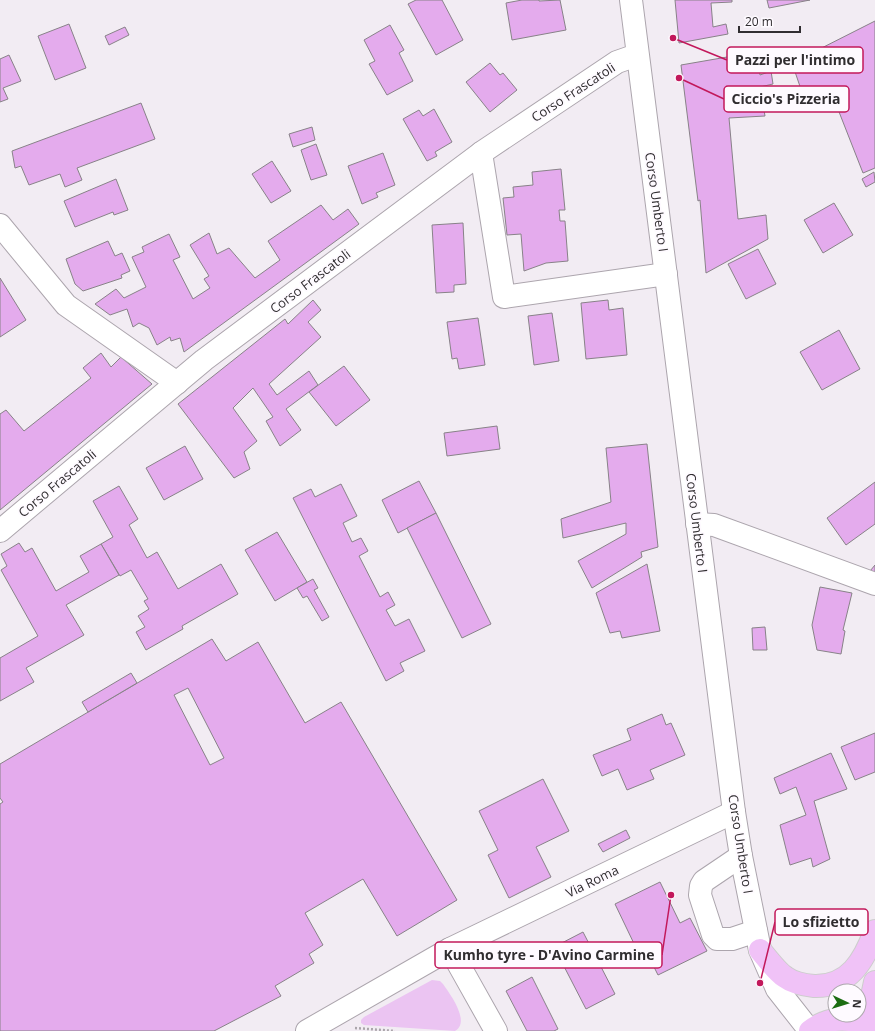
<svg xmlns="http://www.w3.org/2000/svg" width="875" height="1031" font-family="'Open Sans',sans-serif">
<rect width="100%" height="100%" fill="#f2ecf3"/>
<path fill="#ebc4f2" d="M432,980l8,1 3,3c7,10 28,38 12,47l-91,-6 -3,-2v-3l3,-3z"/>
<g fill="#e4abed" stroke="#888288" fill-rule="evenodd">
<polygon points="416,0 442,0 463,40 436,55 408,4"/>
<polygon points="522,0 539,0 539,1 560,0 566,30 512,40 506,3"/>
<polygon points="675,0 732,0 732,2 711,3 713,27 726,24 728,34 679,43"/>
<polygon points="767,0 810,0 769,8"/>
<polygon points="875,21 875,168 863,173 832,94 806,104 792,63"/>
<polygon points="69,24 86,68 55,80 38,36"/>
<polygon points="390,25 404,50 399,53 413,81 387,95 369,64 375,61 364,40"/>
<polygon points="125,27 129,35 109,45 105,36"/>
<polygon points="756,52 760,75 771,71 773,84 760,87 765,116 729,118 738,219 766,215 768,239 706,273 700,200 698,201 681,65"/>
<polygon points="9,55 21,81 3,88 8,99 0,102 0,59"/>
<polygon points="490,63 500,75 503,73 517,90 490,112 466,82"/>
<polygon points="141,103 155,139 77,168 82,180 65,187 60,174 29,185 21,166 15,168 12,151"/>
<polygon points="434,109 452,142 435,152 437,156 427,161 403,119 419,110 423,116"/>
<polygon points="312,127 315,140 293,147 289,134"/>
<polygon points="316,144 327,175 311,180 301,150"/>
<polygon points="383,153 395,185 376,193 378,197 362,204 348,166"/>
<polygon points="272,161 291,191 271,203 252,174"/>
<polygon points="561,169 565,210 559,210 560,221 565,221 568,261 546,263 524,271 521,234 507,235 503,198 514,197 513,187 533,185 532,172"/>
<polygon points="874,172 875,182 866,187 862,179"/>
<polygon points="116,179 128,210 114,215 113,212 75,227 64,201"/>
<polygon points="834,203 853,235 823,253 804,220"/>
<polygon points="321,205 333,220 348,209 359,224 184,352 180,338 171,341 170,337 157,345 149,328 139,323 133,327 127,309 110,315 95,304 116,289 124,298 146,287 132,257 144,252 142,247 169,234 180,257 173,260 193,299 210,288 204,279 209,276 190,245 209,233 217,254 229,248 255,278 280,260 268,241"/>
<polygon points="463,223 466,284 454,285 454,292 436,293 432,225"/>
<polygon points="108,241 115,256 122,253 130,271 121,275 122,278 83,291 75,284 66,259"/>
<polygon points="758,249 776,284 746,299 728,264"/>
<polygon points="0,278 26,320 0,337"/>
<polygon points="313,300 321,310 308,322 321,337 269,384 277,395 309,371 318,385 286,409 301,430 280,446 266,421 273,417 253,388 233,408 257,441 244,452 250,469 234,478 178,404 285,319 288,324"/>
<polygon points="608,300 609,310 623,308 627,355 586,359 581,303"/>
<polygon points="552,313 559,361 534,365 528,316"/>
<polygon points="478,318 485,365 459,369 457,358 452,359 447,322"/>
<polygon points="839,330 860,369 822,390 800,352"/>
<polygon points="101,353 111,367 121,357 152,384 0,510 0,414 6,410 24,431 91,378 83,368"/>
<polygon points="344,366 370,400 336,426 309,392"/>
<polygon points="497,426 500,449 447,456 444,433"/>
<polygon points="647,444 658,547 641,552 642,557 592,588 578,561 626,534 626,523 563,538 561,519 611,502 606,448"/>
<polygon points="185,446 203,479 164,500 146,468"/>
<polygon points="419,481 436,513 398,533 382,500"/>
<polygon points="875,482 875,524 846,545 827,518"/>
<polygon points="341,484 357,516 343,523 352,542 361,538 368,551 359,556 380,597 388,592 395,605 386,610 395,626 409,619 425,651 400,663 404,671 386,681 293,498 311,489 315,497"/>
<polygon points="119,486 138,519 129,525 147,558 157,552 178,589 221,564 238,594 182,626 183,629 146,650 136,632 145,627 138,616 149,609 144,601 148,599 131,570 120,576 101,544 113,537 93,501"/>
<polygon points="436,513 491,624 462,638 407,528"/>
<polygon points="277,532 307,582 275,601 245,550"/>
<polygon points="19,543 25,552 32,548 56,591 89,572 80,556 101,544 119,575 66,605 84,635 26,668 34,682 0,701 0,658 38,636 1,570 7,566 1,554"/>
<polygon points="647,564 660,631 622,638 620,631 610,633 596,593"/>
<polygon points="875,565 875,573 870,571"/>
<polygon points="313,579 318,588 314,590 329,617 322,621 307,596 303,598 297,588"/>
<polygon points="820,587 852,593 843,630 845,631 841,654 817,650 812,625"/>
<polygon points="765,627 767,650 753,650 752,628"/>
<path d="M212,639l14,22 32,-19 47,81 36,-21 116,198 -60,36 -34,-57 -58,34 18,32 -14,9 5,9 -39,23 6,10 -67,35h-214v-227l3,-2 -3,-4v-34zM188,688l36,70 -14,7 -36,-70z"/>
<polygon points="131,673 137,683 88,712 82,702"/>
<polygon points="662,714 666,725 671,723 685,755 650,770 654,779 627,790 618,769 602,776 593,755 631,740 627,729"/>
<polygon points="875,733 875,772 855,780 841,747"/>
<polygon points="831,753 847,789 814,801 830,859 813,867 811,858 790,865 780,825 806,815 796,787 780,794 774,778"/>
<polygon points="543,779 569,831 536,847 551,877 509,898 488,855 498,850 479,811"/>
<polygon points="626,830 630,838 603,852 598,844"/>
<polygon points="660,882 680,923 690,918 707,951 658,975 645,949 638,952 615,904"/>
<polygon points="583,932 615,994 586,1009 554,947"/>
<polygon points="532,977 558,1029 554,1031 527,1031 506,991"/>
</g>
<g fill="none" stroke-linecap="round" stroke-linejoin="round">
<defs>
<g id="minor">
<polyline points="631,0 734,812 741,856 760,950 777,989 810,1031"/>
<polyline points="481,153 504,297 666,274"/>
<polyline points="0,225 66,305 177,383"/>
<polyline points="697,524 714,525 875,584"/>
<polyline points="0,531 204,360 481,153 617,62 637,55"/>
<polyline points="741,856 704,881 701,886 700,895 713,935 717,939 732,939 756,931"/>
<polyline points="450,949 496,1031"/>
<polyline points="307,1031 450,949 734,812"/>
</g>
<g id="major">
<path d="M760,950c6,7 17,22 25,27 8,6 19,8 29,9 35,1 50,-25 61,-55"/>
<polyline points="866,1025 875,982"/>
<path d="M810,1031c4,-3 9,-6 14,-8 16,-7 37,-3 51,7"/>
</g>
</defs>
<use href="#minor" stroke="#aca5ad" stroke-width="24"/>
<use href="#major" stroke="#cdcdcd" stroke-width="24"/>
<polyline stroke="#aaa5aa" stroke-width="2.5" stroke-dasharray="2 2" stroke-linecap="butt" points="355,1028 395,1031"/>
<use href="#minor" stroke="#fff" stroke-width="22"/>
<use href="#major" stroke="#f0c2f7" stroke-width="22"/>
</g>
<g text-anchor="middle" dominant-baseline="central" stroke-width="3.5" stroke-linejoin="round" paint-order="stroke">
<g font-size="13" fill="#302d30" stroke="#fefaff">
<text transform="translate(573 92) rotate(-33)">Corso Frascatoli</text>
<text transform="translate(657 202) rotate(82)">Corso Umberto I</text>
<text transform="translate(310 281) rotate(-37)">Corso Frascatoli</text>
<text transform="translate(57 483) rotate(-40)">Corso Frascatoli</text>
<text transform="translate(697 523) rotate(83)">Corso Umberto I</text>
<text transform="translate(741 844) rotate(81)">Corso Umberto I</text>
<text transform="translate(592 881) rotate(-26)">Via Roma</text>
</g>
</g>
<path fill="none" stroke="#c2185b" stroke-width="1.5" d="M673 38L727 60M679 78L724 99M760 983L775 922M671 895L662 955"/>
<g fill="#c2185b" stroke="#fefaff" stroke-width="1.5">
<circle cx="673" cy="38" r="4"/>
<circle cx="679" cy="78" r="4"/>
<circle cx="760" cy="983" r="4"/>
<circle cx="671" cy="895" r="4"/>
</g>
<g fill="#fefaff" stroke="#c2185b" stroke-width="1.5">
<rect x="727" y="47" width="136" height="26" rx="4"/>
<rect x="724" y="86" width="125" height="26" rx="4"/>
<rect x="775" y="909" width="93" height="26" rx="4"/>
<rect x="435" y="942" width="227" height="26" rx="4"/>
</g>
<g font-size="14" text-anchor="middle" font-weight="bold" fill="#302d30">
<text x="795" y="65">Pazzi per l'intimo</text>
<text x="786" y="104">Ciccio's Pizzeria</text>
<text x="821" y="927">Lo sfizietto</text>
<text x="549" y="960">Kumho tyre - D'Avino Carmine</text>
</g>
<g transform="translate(847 1003) rotate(94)"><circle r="19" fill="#fefaff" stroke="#aca8ac"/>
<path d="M0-3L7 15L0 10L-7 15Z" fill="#1c6d12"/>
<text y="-6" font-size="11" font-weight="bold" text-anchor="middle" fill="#302d30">N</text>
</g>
<path d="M739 26v6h61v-6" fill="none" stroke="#302d30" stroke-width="2"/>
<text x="745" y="26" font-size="12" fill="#302d30" stroke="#fefaff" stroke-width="3" paint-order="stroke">20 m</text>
</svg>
